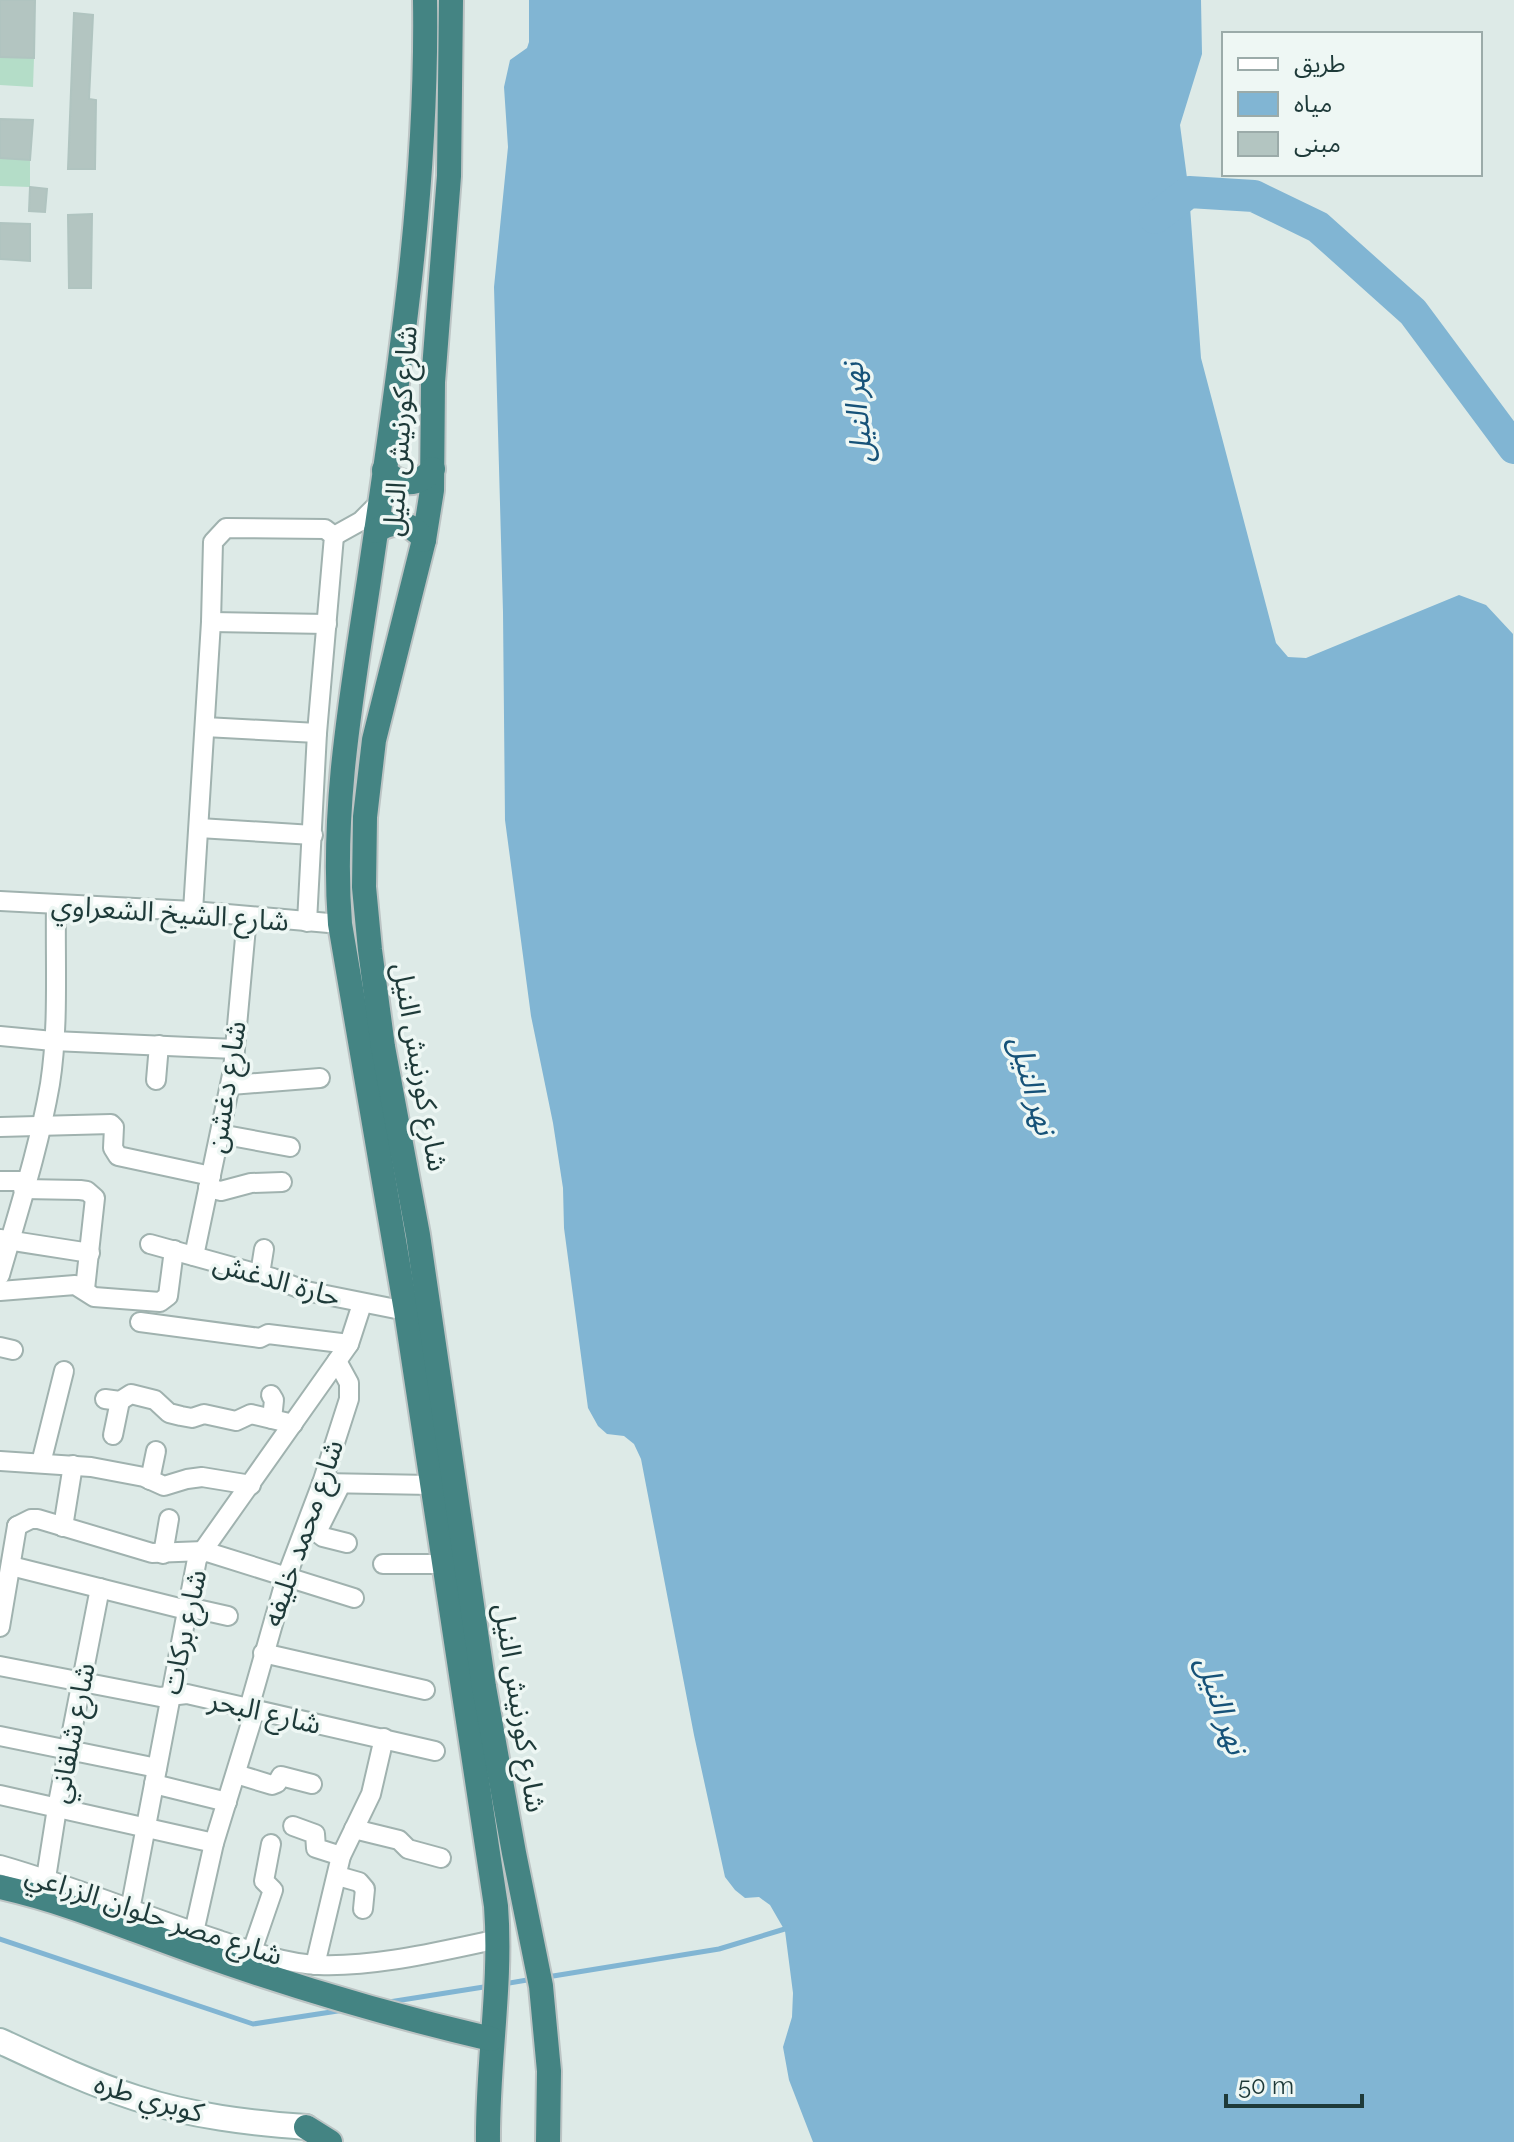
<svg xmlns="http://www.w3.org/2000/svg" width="1514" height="2142" font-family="Raleway,'Noto Sans Arabic',sans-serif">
<rect width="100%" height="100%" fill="#ddeae7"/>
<g fill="#b4ddc8">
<polygon points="0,57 34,58 33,87 0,85"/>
<polygon points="0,158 30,160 30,187 0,186"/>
</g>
<polygon fill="#81b5d3" points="529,0 1201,0 1202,54 1180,125 1189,193 1201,358 1276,643 1288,657 1306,658 1459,595 1486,605 1513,634 1514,2142 813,2142 789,2080 783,2047 792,2017 793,1993 785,1931 770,1905 759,1897 745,1898 735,1890 725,1877 694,1735 641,1459 634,1444 624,1436 607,1434 598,1426 588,1408 564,1228 563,1188 553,1123 531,1016 505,820 503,612 494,287 508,147 504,87 510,60 527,48 529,42"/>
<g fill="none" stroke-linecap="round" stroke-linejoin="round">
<g stroke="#81b5d3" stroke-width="5">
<polyline points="0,1939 253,2024 344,2010"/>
<polyline points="547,1977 719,1949 788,1928"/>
<polyline points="504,1984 533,1979"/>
<polyline points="389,2002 490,1986"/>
</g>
<polyline stroke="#81b5d3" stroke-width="32" points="1155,218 1189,192 1254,196 1318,227 1413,312 1514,448"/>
</g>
<g fill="#b3c5c1" stroke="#b0c4c0" stroke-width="2">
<polygon points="0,0 35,0 34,58 0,57"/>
<polygon points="74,13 93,15 89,99 96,100 95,169 68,169"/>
<polygon points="0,119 33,120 30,160 0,158"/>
<polygon points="30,187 47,189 45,212 29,211"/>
<polygon points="92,214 91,288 69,288 68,215"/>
<polygon points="0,223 30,224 30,261 0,259"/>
</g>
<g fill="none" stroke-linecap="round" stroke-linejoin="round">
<defs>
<g id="minor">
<polyline points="334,536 361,521 380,502"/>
<polyline points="211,622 327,624"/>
<polyline points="205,727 317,733"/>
<polyline points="199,828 313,835"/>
<polyline points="0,901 193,911 340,924"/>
<polyline points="193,911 211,622 213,542 226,528 325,529 334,536 317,733 307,922"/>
<polyline points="0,1036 53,1041 235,1049"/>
<polyline points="156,1080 159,1045"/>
<polyline points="231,1085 320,1078"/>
<polyline points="0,1127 111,1124 114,1127 113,1148 118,1156 211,1176"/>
<polyline points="220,1134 290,1147"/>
<polyline points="0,1181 26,1181"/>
<polyline points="208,1188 221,1191 251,1183 282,1182"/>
<polyline points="23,1189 80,1190 87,1191 95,1198 85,1289"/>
<polyline points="0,1239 90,1253"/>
<polyline points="150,1244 273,1278 306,1291 406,1311"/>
<polyline points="194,1256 233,1070 247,916"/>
<polyline points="260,1274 264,1249"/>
<path d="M0,1275c18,-63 39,-127 50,-191 9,-58 5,-120 6,-179"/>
<polyline points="0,1291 75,1285 94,1297 160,1302 168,1296 174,1250"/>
<polyline points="140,1322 260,1338 268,1334 349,1344"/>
<polyline points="0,1347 13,1350"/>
<polyline points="271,1395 274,1400 272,1419"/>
<polyline points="105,1399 120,1401 131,1394 155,1400 169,1413 181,1416 192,1418 204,1414 236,1421 251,1414 293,1424"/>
<polyline points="113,1435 120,1401"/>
<polyline points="0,1461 91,1467 144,1477 164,1486 187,1479 202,1477 251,1485"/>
<polyline points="41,1463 64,1371"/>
<polyline points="150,1480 156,1451"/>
<polyline points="322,1483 431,1485"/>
<polyline points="341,1484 319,1528 319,1534 323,1537 347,1543"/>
<polyline points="17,1526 31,1519 38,1519 152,1553 204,1551 354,1598"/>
<polyline points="63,1527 73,1465"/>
<polyline points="163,1554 169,1519"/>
<polyline points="383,1564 443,1564"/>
<polyline points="11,1566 187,1610"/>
<polyline points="188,1607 228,1616"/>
<polyline points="0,1627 17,1526"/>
<polyline points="263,1653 425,1690"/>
<polyline points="0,1666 160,1697 187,1694 435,1751"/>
<polyline points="249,1708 286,1578 322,1483 349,1399 349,1383 337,1361"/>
<polyline points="0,1736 157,1768"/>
<polyline points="236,1774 272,1785 277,1783 281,1776 312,1784"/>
<polyline points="154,1784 227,1802"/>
<polyline points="0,1795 214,1843"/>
<polyline points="293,1826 315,1834 316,1848 341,1856"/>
<polyline points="354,1829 399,1840 408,1849 441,1858"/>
<path d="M0,1865c74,21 145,51 219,75 31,11 66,24 100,25 60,2 121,-14 180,-26"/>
<polyline points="338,1876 359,1882 365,1889 363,1909"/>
<polyline points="46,1878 57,1808 100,1588"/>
<polyline points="130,1910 197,1559 349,1344 362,1304"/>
<polyline points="194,1932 214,1843 255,1710"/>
<polyline points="252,1951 273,1890 264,1881 271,1844"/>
<polyline points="315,1965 341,1856 371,1794 384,1738"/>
</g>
<path id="secondary" d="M0,2041c45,21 89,42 136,57 56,18 113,25 170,29"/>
<g id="trunk">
<path d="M425,0c3,195 -28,387 -56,580 -17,114 -38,227 -29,344l66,387 90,595c6,79 -9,157 -8,236"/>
<polyline points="451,0 449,176 433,382 432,490 424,540 374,740 365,817 364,887 370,950 383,1047 418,1235 484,1687 514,1853 541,1986 549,2071 548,2142"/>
<path d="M384,470c15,17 35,16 49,-1"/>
<path d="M376,531c18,-12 36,-9 48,9"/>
<path d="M0,1887c68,15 132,43 198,66 96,34 194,63 293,86"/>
<polyline points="306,2127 330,2142"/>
</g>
</defs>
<use href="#minor" stroke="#a0b2af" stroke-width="22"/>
<use href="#secondary" stroke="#9cb6b2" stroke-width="28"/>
<use href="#trunk" stroke="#bcc4c4" stroke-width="28"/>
<use href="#minor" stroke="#fff" stroke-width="18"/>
<use href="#secondary" stroke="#fff" stroke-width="24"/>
<use href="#trunk" stroke="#448483" stroke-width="24"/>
</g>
<g text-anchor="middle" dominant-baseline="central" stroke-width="7" stroke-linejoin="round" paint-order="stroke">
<g font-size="28" fill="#1e3a39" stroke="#eef7f4">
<text transform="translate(400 431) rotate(-86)">شارع كورنيش النيل</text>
<text transform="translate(170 913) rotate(4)">شارع الشيخ الشعراوي</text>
<text transform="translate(420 1067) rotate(80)">شارع كورنيش النيل</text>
<text transform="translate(226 1087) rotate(-81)">شارع دغشن</text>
<text transform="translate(277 1280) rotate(16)">حارة الدغش</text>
<text transform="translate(303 1533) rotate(-71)">شارع محمد خليفه</text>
<text transform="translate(184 1632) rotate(-78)">شارع بركات</text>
<text transform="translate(520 1708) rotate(81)">شارع كورنيش النيل</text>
<text transform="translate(265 1712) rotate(13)">شارع البحر</text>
<text transform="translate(72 1733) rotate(-79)">شارع شلقاني</text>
<text transform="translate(154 1915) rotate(18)">شارع مصر حلوان الزراعي</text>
<text transform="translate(149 2098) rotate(16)">كوبري طره</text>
</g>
<g font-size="30" font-style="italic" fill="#165278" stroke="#eef7f4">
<text transform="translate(857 413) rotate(-96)">نهر النيل</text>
<text transform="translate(1033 1085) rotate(74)">نهر النيل</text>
<text transform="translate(1222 1705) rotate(71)">نهر النيل</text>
</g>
</g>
<rect x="1222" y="32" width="260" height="144" fill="#eef7f4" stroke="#9baba9" stroke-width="2"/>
<rect x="1238" y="58" width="40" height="12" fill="#ffffff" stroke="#9baba9" stroke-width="2"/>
<text x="1294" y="72" font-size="24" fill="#1e3a39">طريق</text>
<rect x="1238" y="92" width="40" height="24" fill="#81b5d3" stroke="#9baba9" stroke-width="2"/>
<text x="1294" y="112" font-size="24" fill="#1e3a39">مياه</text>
<rect x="1238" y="132" width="40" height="24" fill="#b3c5c1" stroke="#9baba9" stroke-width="2"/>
<text x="1294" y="152" font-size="24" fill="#1e3a39">مبنى</text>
<path d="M1226 2094v12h136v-12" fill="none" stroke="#1e3a39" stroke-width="4"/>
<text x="1238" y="2094" font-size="24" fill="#1e3a39" stroke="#eef7f4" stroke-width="6" paint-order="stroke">50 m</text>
</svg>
